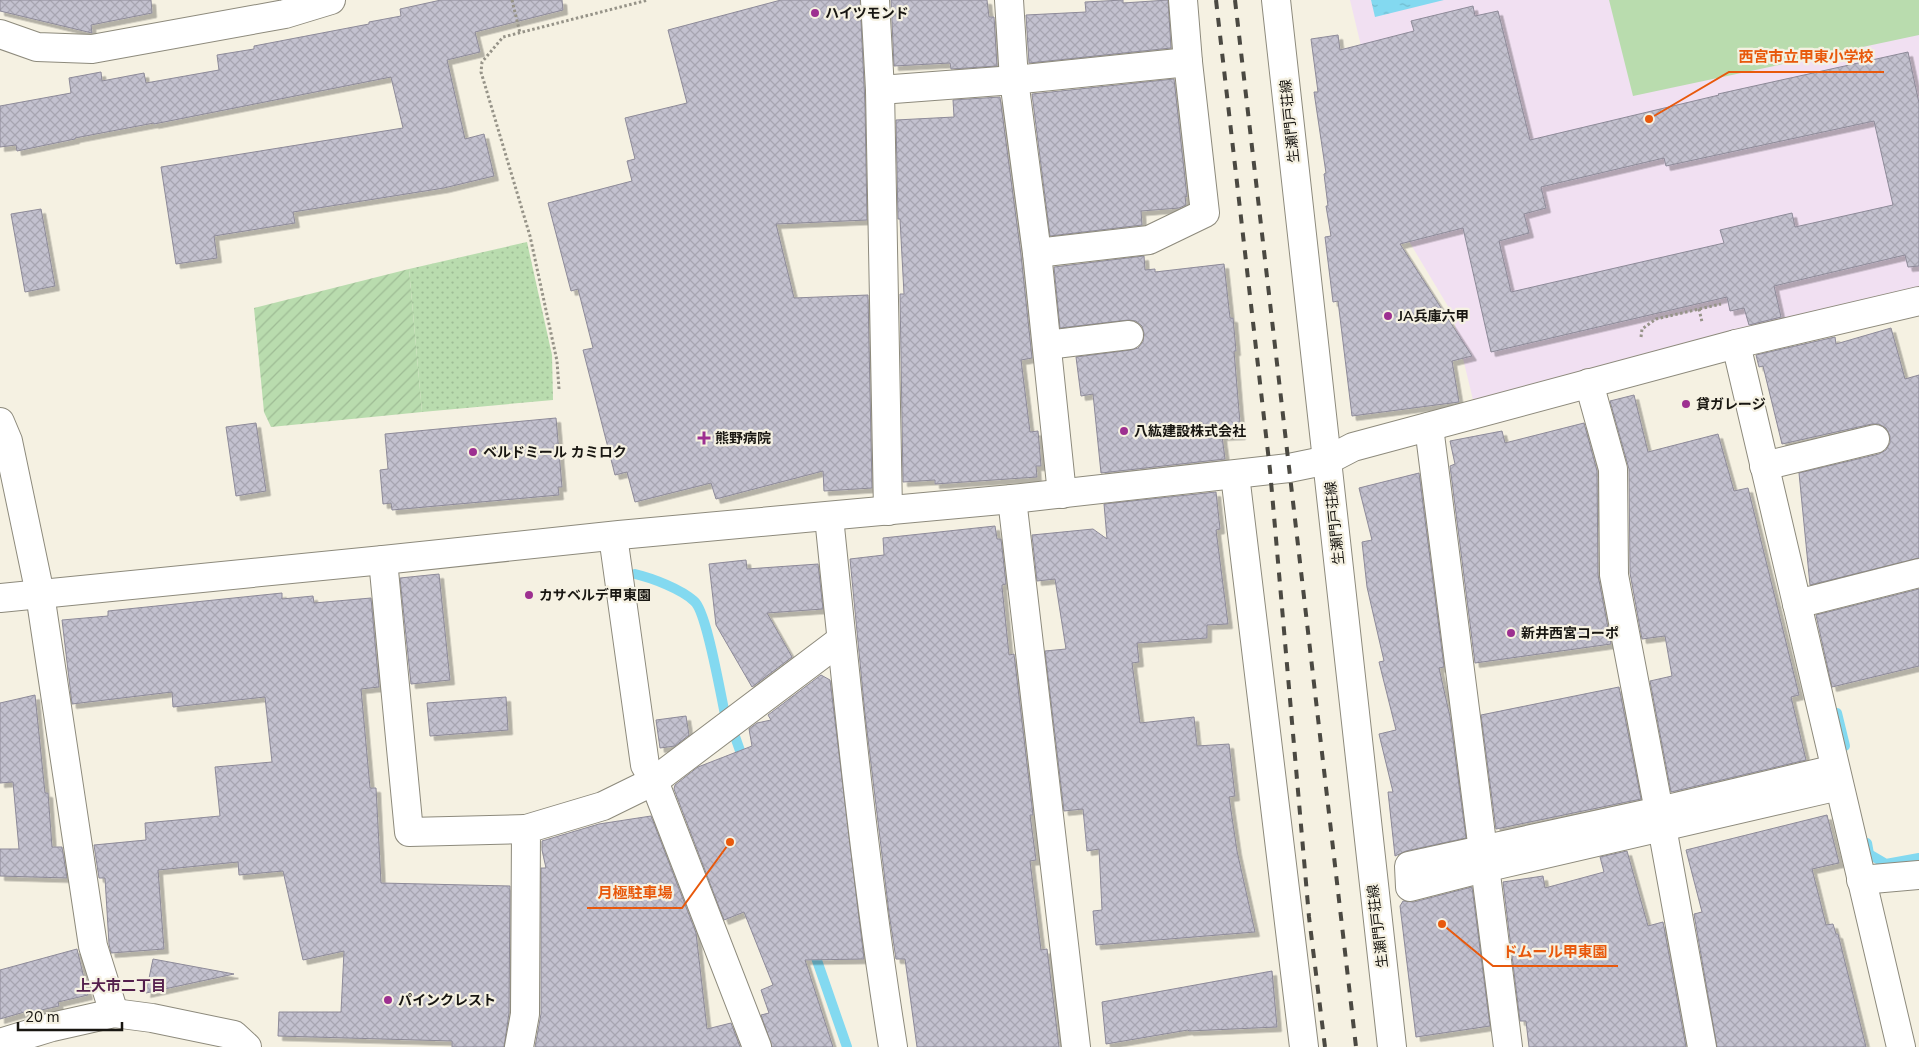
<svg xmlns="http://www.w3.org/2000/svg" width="1919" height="1047" font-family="'Nunito Sans','Noto Sans JP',sans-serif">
<defs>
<pattern id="grass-dots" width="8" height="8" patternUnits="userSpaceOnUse" patternTransform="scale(1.25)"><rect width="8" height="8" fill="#b9dcae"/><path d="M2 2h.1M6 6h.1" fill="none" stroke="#9ebc95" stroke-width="1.8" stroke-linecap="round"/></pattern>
<pattern id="garden-furrows" width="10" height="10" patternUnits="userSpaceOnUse" patternTransform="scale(1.25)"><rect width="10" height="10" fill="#b9dcae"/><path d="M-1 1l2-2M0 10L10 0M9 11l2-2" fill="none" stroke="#9ebc95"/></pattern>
<pattern id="water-ripples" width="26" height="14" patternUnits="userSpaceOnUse" patternTransform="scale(1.25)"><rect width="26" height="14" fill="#83d9f0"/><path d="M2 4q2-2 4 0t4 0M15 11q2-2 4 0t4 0" fill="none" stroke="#70bacd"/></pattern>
<pattern id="building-cross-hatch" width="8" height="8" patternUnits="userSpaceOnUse" patternTransform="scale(1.25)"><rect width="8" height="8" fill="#c3c1cf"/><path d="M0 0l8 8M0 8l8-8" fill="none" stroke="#a7a5b1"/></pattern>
<filter id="shadow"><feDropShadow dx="4.5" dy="4.5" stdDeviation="0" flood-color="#0004"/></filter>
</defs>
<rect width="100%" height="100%" fill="#f5f1e2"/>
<polygon fill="#f1e0f2" points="1350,0 1919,0 1919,290 1474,404 1452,313 1407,238"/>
<polygon fill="url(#grass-dots)" points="527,242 552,355 553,400 422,412 409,269"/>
<polygon fill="url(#garden-furrows)" points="409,269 422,412 271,427 264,412 254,308"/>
<polygon fill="#b9dcae" points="1609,0 1919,0 1919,35 1633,96"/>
<polygon fill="url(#water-ripples)" points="1371,0 1444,0 1375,17"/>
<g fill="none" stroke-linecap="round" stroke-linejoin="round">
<g stroke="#83d9f0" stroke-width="10">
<path d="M635,574c17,4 46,15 59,27 13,10 27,97 32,118"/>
<polyline points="1837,713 1845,746"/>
<polyline points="732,728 744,762"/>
<polyline points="1867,843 1869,854 1886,864 1919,858"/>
<polyline points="813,949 847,1047"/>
</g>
</g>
<g fill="url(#building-cross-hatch)" stroke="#8d8a98" fill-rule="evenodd" filter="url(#shadow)">
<polygon points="0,0 151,0 152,13 91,25 92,33 0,11"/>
<polygon points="441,0 562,0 563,10 475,32 480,52 447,60 465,139 484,134 494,176 444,188 293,212 295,223 214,236 217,258 176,264 161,167 403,128 391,77 154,124 154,123 75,138 75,139 17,151 16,145 0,147 0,106 71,93 69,78 101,72 102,81 144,73 146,83 219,70 217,55 254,49 254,46 369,24 369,22 401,16 400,9"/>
<polygon points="781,0 860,0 865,105 867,220 776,224 794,298 868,295 872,488 824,491 823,471 716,499 711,483 635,502 627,472 615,475 583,350 593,348 578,289 571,291 548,203 632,181 627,161 635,159 625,118 687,103 668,30"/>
<polygon points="891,0 987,0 989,17 994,17 997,66 951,69 950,63 894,66"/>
<polygon points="1123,0 1123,3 1168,0 1171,48 1029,63 1026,15 1086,12 1085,2"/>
<path d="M1473,6l2,10 23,-5 32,129 189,-45 -1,-1 190,-42 11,51v163l-11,1 -3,-12 -131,31 7,31 -32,8 -5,-17 -14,3 -3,-14 -236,55 -28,-124 -63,16 72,112 -20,5 7,41 -107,14 -14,-115 -5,1 -8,-65 6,-1 -5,-30h2l-4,-32 2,-1 -12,-81h4l-7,-53 27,-4 2,15 74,-19 -3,-10zM1874,121l19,84 -98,22 -3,-14 -72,17 4,13 -213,49 -12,-51 30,-8 -5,-19 22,-6 -5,-21 123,-29 2,8z"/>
<polygon points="1174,79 1187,197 1185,196 1186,205 1179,208 1141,211 1142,225 1050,236 1032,94"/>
<polygon points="1000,97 1021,255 1032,358 1021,360 1030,432 1038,431 1041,466 1036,466 1037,477 935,484 935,480 903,482 900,294 904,294 900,219 898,219 896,120 954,117 953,100"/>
<polygon points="41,209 55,286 25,292 11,214"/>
<polygon points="1144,256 1145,270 1155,269 1155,272 1224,264 1230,318 1233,318 1236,351 1234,351 1241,435 1222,436 1225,459 1101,473 1093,394 1081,396 1076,357 1131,350 1138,348 1143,342 1144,333 1142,326 1136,321 1128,320 1060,328 1054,267"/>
<polygon points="1891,328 1905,379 1919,375 1919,558 1810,585 1799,473 1879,454 1886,450 1890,443 1890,436 1886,428 1879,424 1872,424 1782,444 1763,366 1759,367 1756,355 1835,337 1836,344"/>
<polygon points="1634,395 1648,452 1718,434 1734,491 1748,488 1799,695 1791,697 1806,760 1671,792 1650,681 1672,676 1665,636 1642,639 1630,573 1629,469 1610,401"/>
<polygon points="556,418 562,487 558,487 559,495 392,510 391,503 383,504 380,470 388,469 385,434"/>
<polygon points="256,423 266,491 236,496 226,427"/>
<polygon points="1584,423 1597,471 1598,575 1611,644 1475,663 1450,466 1455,464 1450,441 1502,431 1505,443"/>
<polygon points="1419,473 1444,667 1439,668 1450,717 1466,838 1406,851 1395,856 1388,792 1393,792 1379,734 1396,730 1379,662 1384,661 1367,587 1362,542 1372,540 1359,488"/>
<polygon points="1216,492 1220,529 1216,530 1228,624 1207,625 1207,638 1137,643 1139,662 1132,663 1140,723 1194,717 1197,746 1229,744 1235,796 1229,797 1237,851 1255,932 1096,945 1093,911 1102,910 1099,849 1087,851 1083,809 1064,811 1045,651 1066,649 1055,579 1037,581 1032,535 1093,529 1107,539 1104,504"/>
<polygon points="995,526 997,539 1001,539 1006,584 1002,585 1002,587 1009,655 1014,654 1033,815 1030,815 1036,860 1030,861 1041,950 1047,949 1059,1047 917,1047 905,959 896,959 889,913 865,714 850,559 884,555 883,538"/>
<polygon points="746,560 747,569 818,564 823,609 767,613 792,657 752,687 716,625 709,564"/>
<polygon points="439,574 450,680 411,684 400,578"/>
<polygon points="1919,589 1919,666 1832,687 1816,615"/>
<polygon points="282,593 282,599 313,596 314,603 371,598 379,687 361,689 370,788 376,788 381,883 510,886 509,1013 504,1047 452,1047 452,1041 278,1036 279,1012 341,1012 344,951 303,960 283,871 239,875 238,862 158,870 164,949 111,953 109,944 105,878 99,878 94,845 146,840 145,823 220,816 215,767 272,762 265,697 173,707 172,692 72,704 62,620 108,616 108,611"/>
<polygon points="821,675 830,680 864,959 805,960 833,1047 772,1047 761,1015 769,1013 761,990 773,985 744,912 724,920 674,789 675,785 698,767 752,746 749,729 757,723 771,720 768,715"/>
<polygon points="1619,687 1641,799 1496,829 1481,715"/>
<polygon points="35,695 45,793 48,793 52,847 62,847 67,878 0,876 0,849 19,849 13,782 0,783 0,703"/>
<polygon points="506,697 508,730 430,736 427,703"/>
<polygon points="686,716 689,735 675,746 660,748 656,720"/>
<polygon points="1827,815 1839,863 1812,869 1826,925 1833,924 1836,934 1838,934 1866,1047 1717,1047 1694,914 1702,912 1686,850"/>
<polygon points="651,816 696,933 707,1029 731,1023 740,1047 535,1047 541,1014 541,868 546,868 542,850 542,841 599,824"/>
<polygon points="1627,851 1648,926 1663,922 1686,1047 1529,1047 1526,1021 1520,1021 1503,882 1543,876 1545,888 1604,872 1600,857"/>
<polygon points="1472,887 1490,1026 1416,1037 1400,906 1403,901 1414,902"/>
<polygon points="77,949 88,995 58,1002 59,1006 28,1013 28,1011 0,1019 0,970"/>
<polygon points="153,959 234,974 146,993"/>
<polygon points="1272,971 1277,1027 1189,1031 1188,1030 1106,1044 1102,1002"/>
</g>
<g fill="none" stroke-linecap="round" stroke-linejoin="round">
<defs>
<g id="minor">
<polyline points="875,0 880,90 888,511"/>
<polyline points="1009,0 1014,80 1037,253 1062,494"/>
<polyline points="0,34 37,47 92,49 285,14 331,0"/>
<polyline points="880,90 1014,80 1188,62"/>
<polyline points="1037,253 1149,240 1205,213 1188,62 1183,0"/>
<polyline points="1736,344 1901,1047"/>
<polyline points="1047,345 1129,335"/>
<polyline points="1589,383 1613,469 1614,575 1662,827 1702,1047"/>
<polyline points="0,422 8,441 40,594 93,946 114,1013"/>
<polyline points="1429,427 1508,1047"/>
<polyline points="1764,466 1875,439"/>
<polyline points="1235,475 1304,1047"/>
<polyline points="1012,499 1076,1047"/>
<path d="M829,517c18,176 36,355 64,530"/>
<polyline points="383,560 409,832 526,829"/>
<polyline points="0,598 383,560 619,535 1012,499 1289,468 1328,460 1353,447 1736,344 1919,301"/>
<polyline points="1797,604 1919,573"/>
<polyline points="1835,769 1659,811 1409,866 1410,887 1484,868 1839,786"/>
<polyline points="1861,880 1919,875"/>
<polyline points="0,1043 52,1027 114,1013 152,1018 234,1035 247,1047"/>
<polyline points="519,1047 525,1014 526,829 603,806 654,781 645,765 613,536"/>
<polyline points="757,1047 654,781 841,640"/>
</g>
<polyline id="major" points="1276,0 1392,1047"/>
</defs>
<use href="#minor" stroke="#8d8a7c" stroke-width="30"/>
<use href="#major" stroke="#8d8a7c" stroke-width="30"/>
<g stroke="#969388" stroke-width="3" stroke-dasharray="2.5 2.5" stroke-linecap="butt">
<polyline points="512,0 520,33"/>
<polyline points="1699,309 1702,322"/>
<polyline points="1641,337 1642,329 1656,319 1721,304"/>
<polyline points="559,389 557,361 530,236 481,72 482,62 503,37 648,0"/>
</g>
<use href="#minor" stroke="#fff" stroke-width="28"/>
<use href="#major" stroke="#fff" stroke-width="28"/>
<g stroke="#4b4942" stroke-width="4" stroke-dasharray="9 9" stroke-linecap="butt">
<polyline points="1216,0 1270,470 1309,917 1325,1047"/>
<polyline points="1235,0 1356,1047"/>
</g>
</g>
<g fill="#9d3090" stroke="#f5f1e2" stroke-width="2">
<circle cx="815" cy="13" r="5"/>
<circle cx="1388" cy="316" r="5"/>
<circle cx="1686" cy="404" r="5"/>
<circle cx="1124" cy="431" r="5"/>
<path d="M701.5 430.5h5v5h5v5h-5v5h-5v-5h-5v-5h5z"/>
<circle cx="473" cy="452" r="5"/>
<circle cx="529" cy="595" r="5"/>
<circle cx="1511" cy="633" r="5"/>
<circle cx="388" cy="1000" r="5"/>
</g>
<g text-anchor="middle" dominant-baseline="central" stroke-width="4.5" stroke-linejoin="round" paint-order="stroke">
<g font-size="14" font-weight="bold" fill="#181611" stroke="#f5f1e2" text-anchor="start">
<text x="825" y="13">ハイツモンド</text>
<text x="1398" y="316">JA兵庫六甲</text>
<text x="1696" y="404">貸ガレージ</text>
<text x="1134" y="431">八紘建設株式会社</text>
<text x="715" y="438">熊野病院</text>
<text x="483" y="452">ベルドミール カミロク</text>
<text x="539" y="595">カサベルデ甲東園</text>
<text x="1521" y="633">新井西宮コーポ</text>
<text x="398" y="1000">パインクレスト</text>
</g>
<g font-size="14" fill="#181611" stroke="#f5f1e2">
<text transform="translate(1290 121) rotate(-96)">生瀬門戸荘線</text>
<text transform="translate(1335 523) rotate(-96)">生瀬門戸荘線</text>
<text transform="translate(1378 926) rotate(-97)">生瀬門戸荘線</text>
</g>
<g font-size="15" font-weight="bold" fill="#541f4c" stroke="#f5f1e2">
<text x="121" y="986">上大市二丁目</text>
</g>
</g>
<path fill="none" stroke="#e8590c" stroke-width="2" d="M1649 119L1729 72H1884M730 842L682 908H587M1442 924L1493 966H1618"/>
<g fill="#e8590c" stroke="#f5f1e2" stroke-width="2">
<circle cx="1649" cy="119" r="5"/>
<circle cx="730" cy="842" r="5"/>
<circle cx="1442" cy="924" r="5"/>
</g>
<g font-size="15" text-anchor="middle" font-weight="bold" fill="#e8590c" stroke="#f5f1e2" stroke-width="4.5" stroke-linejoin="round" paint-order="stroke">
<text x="1806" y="62">西宮市立甲東小学校</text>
<text x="635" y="898">月極駐車場</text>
<text x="1555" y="957">ドムール甲東園</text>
</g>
<path d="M18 1022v8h104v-8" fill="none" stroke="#181611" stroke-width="2.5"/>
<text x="25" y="1022" font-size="15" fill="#181611" stroke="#f5f1e2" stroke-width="4" paint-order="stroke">20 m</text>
</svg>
